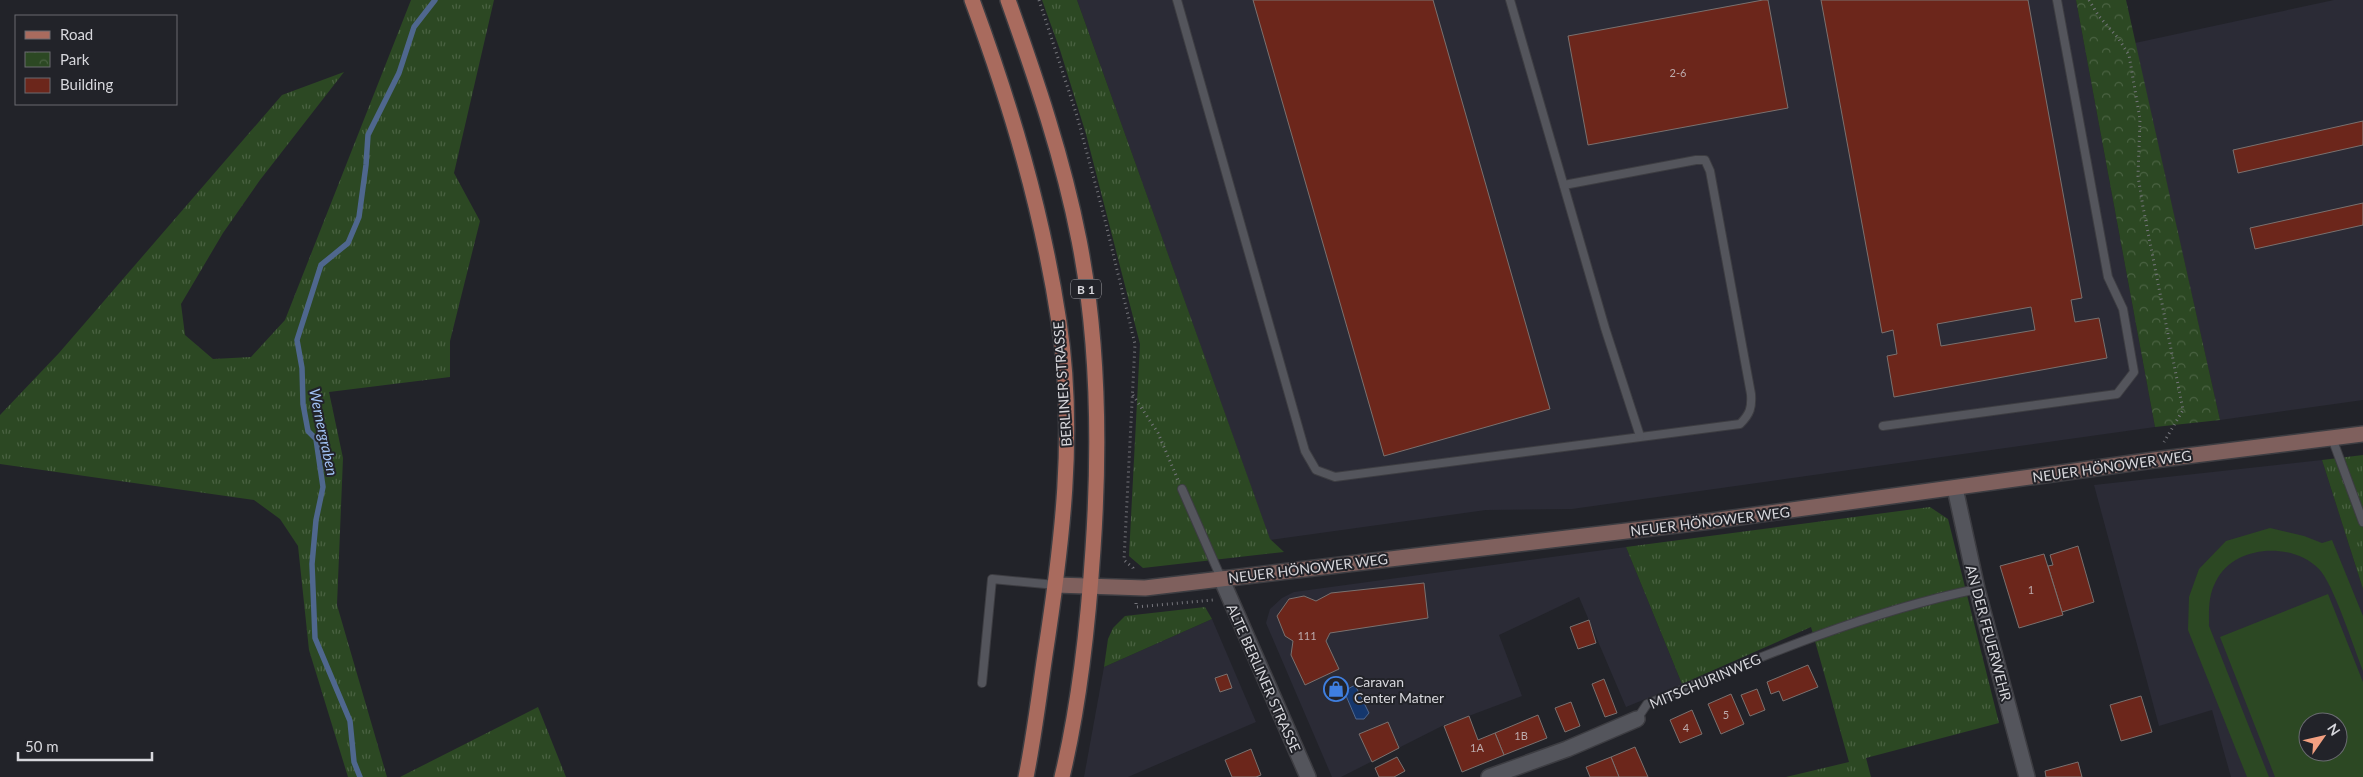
<svg xmlns="http://www.w3.org/2000/svg" width="2363" height="777" font-family="Lato,sans-serif">
<defs>
<pattern id="grass-tufts" width="24" height="20" patternUnits="userSpaceOnUse" patternTransform="scale(1.25)"><rect width="24" height="20" fill="#2c4823"/><path d="M3 7l-1-3M5 7V3M7 7l1-3M15 17l-1-3M17 17v-4M19 17l1-3" fill="none" stroke="#4a6242"/></pattern>
<pattern id="park-crowns" width="20" height="18" patternUnits="userSpaceOnUse" patternTransform="scale(1.25)"><rect width="20" height="18" fill="#2c4823"/><path d="M2 6a3 3 0 1 1 6 0M12 15a3 3 0 1 1 6 0" fill="none" stroke="#4a6242"/></pattern>
</defs>
<rect width="100%" height="100%" fill="#222329"/>
<g fill="#2b2b36" fill-rule="evenodd">
<polygon points="1077,0 2076,0 2155,427 1572,509 1486,510 1270,540"/>
<polygon points="2334,0 2363,0 2363,400 2220,420 2135,43"/>
<path d="M2322,460l41,129v188h-132l-19,-67 -53,16 -65,-241zM2308,722h30v30h-30z"/>
<polygon points="1626,547 1682,684 1626,707 1579,597 1499,635 1522,696 1442,726 1341,777 1332,777 1266,623 1270,609 1282,598 1294,592"/>
<polygon points="1212,619 1256,722 1128,777 1084,777 1104,667"/>
</g>
<g fill="url(#grass-tufts)">
<polygon points="411,0 494,0 454,173 480,221 450,341 450,377 329,392 343,458 337,605 387,777 348,777 309,650 298,546 280,519 254,500 0,464 0,415 59,353 282,95 344,72 260,180 223,233 181,304 185,335 213,359 251,357 285,320"/>
<polygon points="1042,0 1077,0 1270,539 1284,552 1143,568 1129,556 1140,344 1086,134 1060,50"/>
<polygon points="2363,455 2363,589 2322,460"/>
<polygon points="1930,507 1948,519 1999,723 1866,758 1871,777 1786,777 1849,762 1811,627 1682,684 1626,547"/>
<polygon points="1205,607 1212,619 1104,667 1108,639 1113,628 1125,616"/>
<polygon points="538,707 566,777 400,777"/>
</g>
<polygon fill="url(#park-crowns)" points="2076,0 2126,0 2220,420 2155,427"/>
<g fill="#2c4823" fill-rule="evenodd">
<path d="M2270,528l34,8 18,7 10,-3 31,76v55c-9,-23 -30,-88 -44,-102 -28,-28 -85,-24 -103,12 -8,15 -7,29 -7,45l60,151h-22l-59,-147 1,-33 10,-28 27,-28z"/>
<path d="M2328,594l35,88v95h-88l-55,-140zM2308,722h30v30h-30z"/>
</g>
<polygon fill="#15376d" stroke="#4f678e" points="1355,685 1369,713 1364,719 1356,719 1344,691"/>
<g fill="none" stroke-linecap="round" stroke-linejoin="round">
<polyline stroke="#4f678e" stroke-width="5.5" points="360,777 354,762 350,721 315,638 312,564 316,520 323,487 316,439 308,431 303,404 302,368 297,340 321,265 348,243 359,217 366,165 368,135 399,73 414,27 435,0"/>
</g>
<g fill="#6c261b" stroke="#7a716f" fill-rule="evenodd">
<polygon points="1253,0 1433,0 1550,409 1384,456"/>
<polygon points="1763,0 1768,0 1788,108 1588,145 1568,36"/>
<path d="M1821,0h207l54,298 -11,2 4,22 24,-4 8,40 -213,39 -7,-41 10,-2 -4,-24 -11,3zM2031,307l4,23 -94,16 -4,-22z"/>
<polygon points="2363,121 2363,145 2238,173 2233,150"/>
<polygon points="2363,203 2363,225 2255,249 2250,228"/>
<polygon points="2078,546 2094,602 2062,612 2048,566 2053,565 2050,555"/>
<polygon points="2044,554 2063,615 2019,628 2000,566"/>
<polygon points="1424,583 1428,618 1330,633 1326,641 1339,669 1305,685 1291,655 1293,641 1285,636 1277,616 1289,599 1304,596 1316,601 1331,593"/>
<polygon points="1589,620 1596,643 1578,649 1570,627"/>
<polygon points="1808,665 1818,687 1783,701 1779,691 1771,694 1767,682"/>
<polygon points="1227,674 1232,688 1220,692 1215,678"/>
<polygon points="1604,679 1617,713 1605,717 1592,684"/>
<polygon points="1757,689 1765,710 1750,716 1741,695"/>
<polygon points="1731,694 1744,724 1721,734 1708,704"/>
<polygon points="2141,696 2152,732 2121,741 2110,705"/>
<polygon points="1571,702 1580,726 1565,732 1555,708"/>
<polygon points="1692,710 1702,734 1680,743 1670,720"/>
<polygon points="1538,715 1547,738 1504,755 1495,733"/>
<polygon points="1469,716 1478,740 1495,733 1504,755 1462,772 1444,726"/>
<polygon points="1388,722 1399,748 1372,762 1359,734"/>
<polygon points="1635,747 1648,777 1619,777 1611,757"/>
<polygon points="1251,749 1261,775 1256,777 1232,777 1225,760"/>
<polygon points="1397,757 1405,771 1394,777 1379,777 1375,768"/>
<polygon points="1611,757 1619,777 1590,777 1586,767"/>
<polygon points="2078,762 2082,777 2046,777 2045,771"/>
</g>
<g fill="none" stroke-linecap="round" stroke-linejoin="round">
<defs>
<g id="lane">
<path d="M1177,0l128,451 11,19 19,7 405,-53c10,-10 12,-16 11,-30l-41,-223 -5,-11h-9l-132,25"/>
<polyline points="1510,0 1605,328 1640,436"/>
<polyline points="1883,426 2117,394 2134,372 2123,309 2108,277 2057,0"/>
<polyline points="2332,438 2363,522"/>
<polyline points="1182,489 1221,578"/>
<polyline points="982,683 992,579 1056,585"/>
<path d="M1637,719l10,-15c108,-45 215,-91 330,-115"/>
</g>
<g id="street">
<polyline points="1955,488 1977,589 2027,777"/>
<polyline points="1221,578 1308,777"/>
<polyline points="1489,777 1567,749 1637,719"/>
</g>
<polyline id="secondary" points="1056,585 1145,588 1711,521 2154,460 2363,434"/>
<g id="primary">
<path d="M972,0c39,106 70,210 87,322 17,111 3,223 -14,333 -6,41 -11,82 -19,122"/>
<path d="M1008,0c28,79 55,158 71,240 20,102 21,206 14,309 -5,77 -13,153 -31,228"/>
</g>
</defs>
<use href="#lane" stroke="#3d3d42" stroke-width="10"/>
<use href="#street" stroke="#3d3d42" stroke-width="18"/>
<use href="#secondary" stroke="#3d3d42" stroke-width="18"/>
<use href="#primary" stroke="#3d3d42" stroke-width="18"/>
<g stroke="#76767c" stroke-width="3" stroke-dasharray="1 4" stroke-linecap="butt">
<polyline points="1039,0 1077,116 1104,216 1135,344 1124,560 1133,568 1133,572"/>
<polyline points="2089,0 2098,15 2118,38 2129,55 2140,119 2138,176 2143,207 2183,410 2164,442"/>
<polyline points="1133,395 1158,433 1178,480"/>
<polyline points="1136,603 1136,607 1213,600"/>
</g>
<use href="#lane" stroke="#54555c" stroke-width="8"/>
<use href="#street" stroke="#54555c" stroke-width="15"/>
<use href="#secondary" stroke="#7f605d" stroke-width="15"/>
<use href="#primary" stroke="#a96b5e" stroke-width="15"/>
</g>
<defs>
<symbol id="shop-ring" viewBox="-11 -11 22 22"><circle r="9.5" fill="#222329" stroke="#3f7fe0" stroke-width="1.5"/><path d="M-5-2.5h2.3a2.7 3.5 0 0 1 5.4 0H5L5.5 6h-11ZM-1.5-2.5h3a1.5 2.3 0 0 0-3 0Z" fill="#3f7fe0"/></symbol>
</defs>
<g fill-rule="evenodd">
<use href="#shop-ring" x="1322" y="675" width="28" height="28"/>
</g>
<g text-anchor="middle" dominant-baseline="central" stroke-width="4" stroke-linejoin="round" paint-order="stroke">
<g font-size="11" fill="#bcabac">
<text x="1678" y="72">2-6</text>
<text x="2031" y="589">1</text>
<text x="1307" y="635">111</text>
<text x="1726" y="714">5</text>
<text x="1686" y="727">4</text>
<text x="1521" y="735">1B</text>
<text x="1477" y="747">1A</text>
</g>
<rect fill="#222329" stroke="#a1a1a6" stroke-width="1" x="1071" y="279.5" width="30" height="19" rx="4"/>
<g font-size="12" font-weight="bold" fill="#d7d7dc">
<text x="1086" y="289">B 1</text>
</g>
<g font-size="14" fill="#d7d7dc" stroke="#222329">
<text transform="translate(1062 384) rotate(-94)">BERLINER STRASSE</text>
<text transform="translate(2112 466) rotate(-8)">NEUER HÖNOWER WEG</text>
<text transform="translate(1710 521) rotate(-7)">NEUER HÖNOWER WEG</text>
<text transform="translate(1308 568) rotate(-7)">NEUER HÖNOWER WEG</text>
<text transform="translate(1989 633) rotate(75)">AN DER FEUERWEHR</text>
<text transform="translate(1264 678) rotate(66)">ALTE BERLINER STRASSE</text>
<text transform="translate(1705 681) rotate(-23)">MITSCHURINWEG</text>
</g>
<g font-size="14" fill="#d7d7dc" stroke="#222329" text-anchor="start">
<text x="1354" y="681">Caravan<tspan x="1354" dy="16">Center Matner</tspan></text>
</g>
<g font-size="15" font-style="italic" fill="#a2c2f4" stroke="#222329">
<text transform="translate(324 432) rotate(78)">Wernergraben</text>
</g>
</g>
<rect x="15" y="15" width="162" height="90" fill="#222329" stroke="#6a6b71"/>
<rect x="25" y="31" width="25" height="8" fill="#a96b5e" stroke="#6a6b71"/>
<text x="60" y="40" font-size="15" fill="#d7d7dc">Road</text>
<rect x="25" y="52" width="25" height="15" fill="url(#park-crowns)" stroke="#6a6b71"/>
<text x="60" y="65" font-size="15" fill="#d7d7dc">Park</text>
<rect x="25" y="78" width="25" height="15" fill="#6c261b" stroke="#6a6b71"/>
<text x="60" y="90" font-size="15" fill="#d7d7dc">Building</text>
<g transform="translate(2323 737) rotate(56)"><circle r="24" fill="#222329" stroke="#6a6b71"/>
<path d="M0-4L9 19L0 12L-9 19Z" fill="#f3a081"/>
<text y="-8" font-size="14" font-weight="bold" text-anchor="middle" fill="#d7d7dc">N</text>
</g>
<path d="M18 752v8h134v-8" fill="none" stroke="#d7d7dc" stroke-width="2.5"/>
<text x="25" y="752" font-size="15" fill="#d7d7dc" stroke="#222329" stroke-width="4" paint-order="stroke">50 m</text>
</svg>
